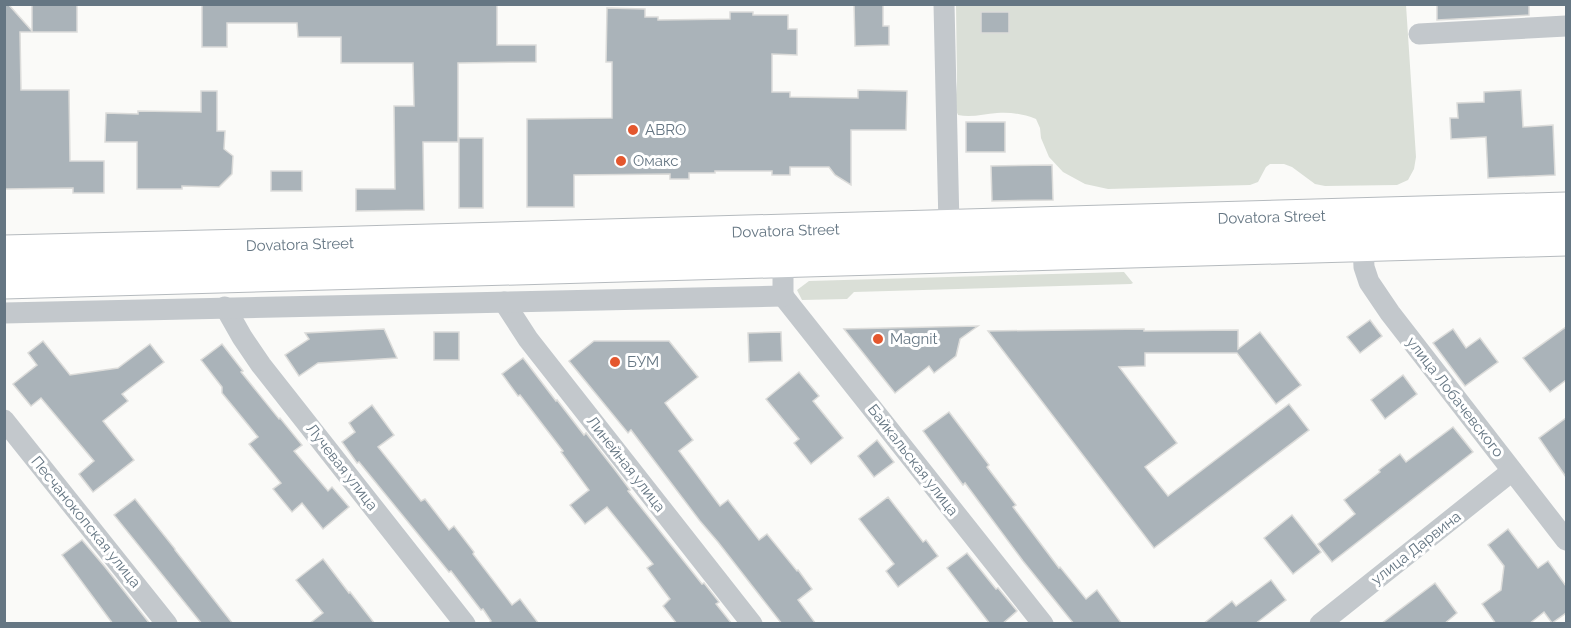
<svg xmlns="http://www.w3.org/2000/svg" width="1571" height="628" font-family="Raleway,sans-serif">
<rect width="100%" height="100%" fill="#fafaf8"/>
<g fill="#dadfd7">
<path d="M956,5h450l10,152 -2,12 -6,11 -11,5 -72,1 -10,-2 -23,-17 -8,-3h-14l-4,3 -8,15 -8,3 -142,4 -23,-5 -22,-12 -14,-15 -8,-19 -1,-10 -4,-9c-13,-5 -25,-7 -39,-6 -13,1 -26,5 -39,2l-3,-7 2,-26z"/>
<polygon points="1124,272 1133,283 1131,284 854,292 847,299 802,300 797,290 809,281"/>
</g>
<g fill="#aab3b9" stroke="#dcdcda" stroke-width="1.5">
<polygon points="4,4 8,4 32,31 32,4 77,4 77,32 20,32 21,90 69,90 70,161 104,161 104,193 73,193 73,188 4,189"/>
<polygon points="202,4 497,4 497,45 536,45 536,62 458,63 458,142 423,142 424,210 356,211 356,189 395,189 394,106 414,106 413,63 341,63 341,37 298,37 297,23 227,23 227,47 202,47"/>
<polygon points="854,4 883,4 883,26 889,26 889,45 855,46"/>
<polygon points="1437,4 1529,4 1529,15 1437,20"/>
<polygon points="607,8 645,9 645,17 658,17 658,20 730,19 730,12 753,12 753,15 788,15 788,29 797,29 797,55 772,54 772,92 790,92 790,97 858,98 858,90 907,91 906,130 851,130 851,185 835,175 829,167 790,167 790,175 772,175 772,171 715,171 715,173 689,173 689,179 670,179 670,174 574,175 574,207 527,207 527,119 612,118 612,62 606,62"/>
<rect x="981" y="12" width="28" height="21"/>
<polygon points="1521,90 1523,127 1553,125 1555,175 1488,178 1486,137 1451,139 1450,118 1458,118 1457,103 1484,102 1484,92"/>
<polygon points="201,91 217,91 217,131 225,131 224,149 233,156 232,174 219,187 182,186 182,189 137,189 137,142 105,142 106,113 138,114 138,111 201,112"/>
<rect x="966" y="122" width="39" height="30"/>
<rect x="459" y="138" width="24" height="70"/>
<polygon points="1052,165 1053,200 992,201 991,166"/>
<rect x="271" y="171" width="31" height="20"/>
<polygon points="1370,320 1382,336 1360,353 1347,337"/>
<polygon points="978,326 960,339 956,356 934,373 929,366 895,393 844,329"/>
<polygon points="1566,327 1566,380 1550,392 1523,358"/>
<polygon points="384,329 397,358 318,363 299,376 285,355 309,339 305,333"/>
<polygon points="1144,329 1144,331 1238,330 1238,349 1260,332 1301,385 1276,404 1237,353 1145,353 1145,366 1119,367 1177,443 1145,467 1168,496 1289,404 1309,430 1154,548 988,331"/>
<polygon points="1453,329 1466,348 1480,338 1498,362 1465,386 1433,343"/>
<rect x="434" y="332" width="25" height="28"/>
<polygon points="781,332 782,361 749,362 748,333"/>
<polygon points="43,341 70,375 118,368 150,344 164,362 122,394 128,401 103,421 134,460 93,492 79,474 94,461 41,398 31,406 13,384 37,365 28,353"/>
<polygon points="594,341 669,341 698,377 665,403 693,440 679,451 720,506 728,500 759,540 767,534 797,571 798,570 812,589 798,600 816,624 782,624 718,542 700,521 631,430 628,433 569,361"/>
<polygon points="222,344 243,371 241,372 279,419 280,418 302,445 294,451 328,491 332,487 349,507 323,529 302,503 292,512 273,489 281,483 249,444 258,437 222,393 222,387 201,360"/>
<polygon points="523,358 556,401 557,400 584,435 586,433 615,470 630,490 628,491 702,584 704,583 719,602 716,604 732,624 677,624 663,606 670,599 647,568 653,564 607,507 585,524 570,505 589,490 561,452 563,451 520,395 518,396 502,374"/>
<polygon points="799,372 819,396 813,401 843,438 811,464 794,443 799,439 766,399"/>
<polygon points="1403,375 1417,394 1385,419 1371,400"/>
<polygon points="372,405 394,435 378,447 421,501 425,499 449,530 454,526 474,552 473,554 512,605 520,599 539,624 488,624 491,621 483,609 481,610 451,571 449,572 359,462 357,463 342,442 355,432 349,423"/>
<polygon points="949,412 989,465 987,467 1016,505 1013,507 1059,568 1060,567 1086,599 1097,590 1122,624 1074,624 1023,561 965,483 963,485 923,431"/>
<polygon points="1566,418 1566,477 1539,438"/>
<polygon points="1453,427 1473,452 1332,562 1318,544 1355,514 1344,500 1380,472 1379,470 1400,454 1406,462"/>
<polygon points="877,440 894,462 874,477 858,456"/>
<polygon points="888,497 923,542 926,540 938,556 898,587 886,571 894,564 859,519"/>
<polygon points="135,499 175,549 175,550 233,624 202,624 114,515"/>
<polygon points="1292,515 1321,552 1293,574 1264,538"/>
<polygon points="1508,529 1538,568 1548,561 1566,586 1566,613 1552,623 1544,612 1529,624 1496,624 1482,604 1501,590 1504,566 1488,545"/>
<polygon points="82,540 105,567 150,624 113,624 62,555"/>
<polygon points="967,553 996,589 998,588 1017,611 1002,624 990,624 947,568"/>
<polygon points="323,559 349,593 350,592 375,624 309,624 323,613 296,580"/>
<polygon points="1271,580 1286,600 1255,624 1203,624 1232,601 1236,606"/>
<polygon points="1435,583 1457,613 1444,624 1381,624"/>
</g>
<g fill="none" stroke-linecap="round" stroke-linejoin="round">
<defs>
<g id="primary">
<path id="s1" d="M4,252l284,-7 1278,-36"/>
<polyline points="4,282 1566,239"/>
</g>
</defs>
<use href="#primary" stroke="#b5babe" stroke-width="35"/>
<g stroke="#c3c8cc" stroke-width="21">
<polyline points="944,4 949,226"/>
<polyline points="1419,34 1566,26"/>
<polyline points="1363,244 1364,267 1369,282 1390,313 1566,540"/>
<polyline points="783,296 1043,624"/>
<polyline points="504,302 528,339 752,624"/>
<polyline points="225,307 242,337 261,365 465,624"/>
<polyline points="4,313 783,296 783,261"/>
<polyline points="4,420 167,624"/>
<polyline points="1320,624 1512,471"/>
</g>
<use href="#primary" stroke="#fff" stroke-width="33"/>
</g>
<g fill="#e4572e" stroke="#fff" stroke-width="2">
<circle cx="633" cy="130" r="6"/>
<circle cx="621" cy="161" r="6"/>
<circle cx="878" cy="339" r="6"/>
<circle cx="615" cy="362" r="6"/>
</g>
<g text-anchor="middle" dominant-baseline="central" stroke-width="6" stroke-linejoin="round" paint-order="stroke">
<g font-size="15" fill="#657683" stroke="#fff" text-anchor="start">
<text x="645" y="130">ABRO</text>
<text x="633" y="161">Омакс</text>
<text x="890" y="339">Magnit</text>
<text x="627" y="362">БУМ</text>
</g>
<g font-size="15" fill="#657683" stroke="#fff">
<text stroke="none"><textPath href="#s1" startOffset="1268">Dovatora Street</textPath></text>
<text stroke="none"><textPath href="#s1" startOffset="782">Dovatora Street</textPath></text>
<text stroke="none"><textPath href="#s1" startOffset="296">Dovatora Street</textPath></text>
<text transform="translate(1455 397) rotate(52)">улица Лобачевского</text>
<text transform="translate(913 460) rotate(52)">Байкальская улица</text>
<text transform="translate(626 464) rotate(52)">Линейная улица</text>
<text transform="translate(342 467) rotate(52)">Лучевая улица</text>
<text transform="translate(86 522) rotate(51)">Песчанокопская улица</text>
<text transform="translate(1416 548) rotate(-38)">улица Дарвина</text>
</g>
</g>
<rect width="1571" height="628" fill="none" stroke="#657683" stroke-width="12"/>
</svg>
